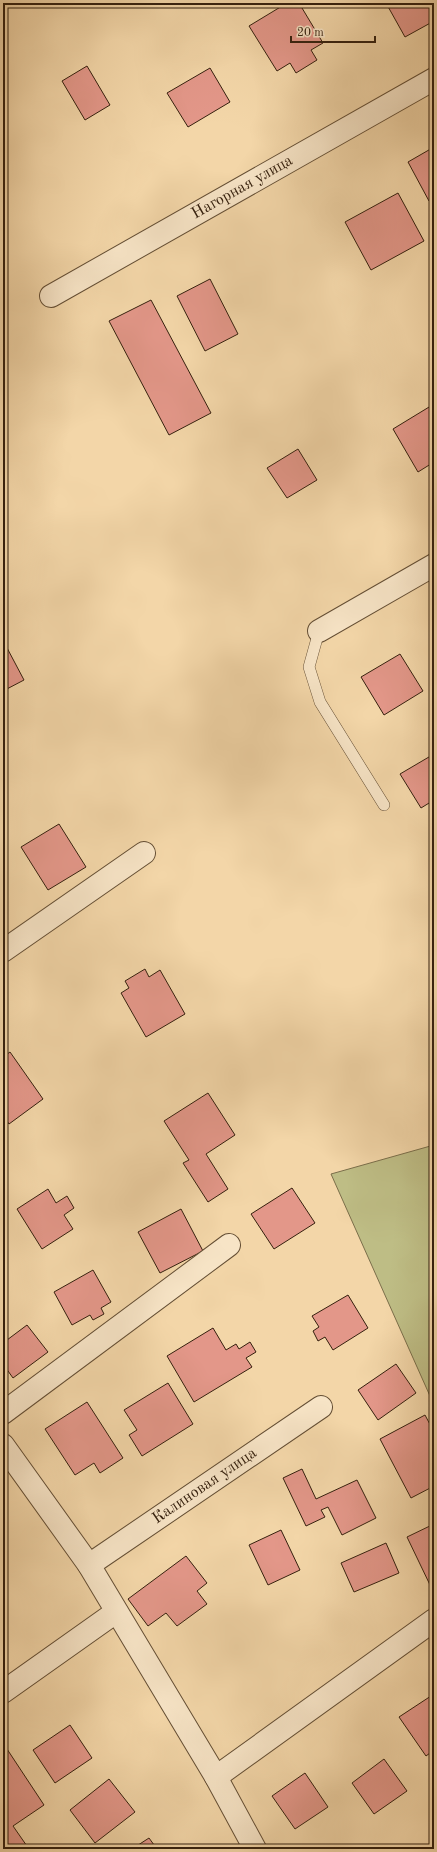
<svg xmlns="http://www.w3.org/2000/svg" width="437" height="1852" font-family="'Old Standard TT',serif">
<rect width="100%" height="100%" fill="#f3d6a8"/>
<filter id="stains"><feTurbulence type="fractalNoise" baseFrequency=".005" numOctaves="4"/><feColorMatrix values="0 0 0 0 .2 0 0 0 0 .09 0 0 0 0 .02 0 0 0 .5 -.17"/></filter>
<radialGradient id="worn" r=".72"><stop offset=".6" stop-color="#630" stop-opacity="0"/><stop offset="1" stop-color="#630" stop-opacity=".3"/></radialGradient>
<polygon fill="#bebd85" stroke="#7a6e4a" points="434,1145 434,1405 331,1174"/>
<g fill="#e39789" stroke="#35200e">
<polygon points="287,3 299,3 323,43 311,50 317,60 296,73 290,63 277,71 249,26"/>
<polygon points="386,3 434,3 434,21 405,37"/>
<polygon points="87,66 110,105 85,120 62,81"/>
<polygon points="210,68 230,102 188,127 167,93"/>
<polygon points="434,147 434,198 429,201 408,162"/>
<polygon points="398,193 424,241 371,270 345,222"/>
<polygon points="3,197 7,203 3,205"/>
<polygon points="210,279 238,334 205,351 177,296"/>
<polygon points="151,300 211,413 169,435 109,321"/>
<polygon points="434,404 434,462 418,472 393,429"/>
<polygon points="298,449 317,480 287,498 267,468"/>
<polygon points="6,646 24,680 3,691 3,647"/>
<polygon points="400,654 423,691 384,715 361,677"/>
<polygon points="434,754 434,800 421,808 400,774"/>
<polygon points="59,824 86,867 48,890 21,847"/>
<polygon points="145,969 149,977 160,970 185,1014 146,1037 121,993 129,988 125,981"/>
<polygon points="10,1052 43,1099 9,1124 3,1115 3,1057"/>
<polygon points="208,1093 235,1135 206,1154 228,1189 208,1202 183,1163 189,1160 164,1121"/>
<polygon points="292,1188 315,1223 274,1249 251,1214"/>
<polygon points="48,1189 56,1203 67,1196 74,1208 64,1215 73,1229 42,1249 17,1209"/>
<polygon points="181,1209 203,1251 160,1273 138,1232"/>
<polygon points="93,1270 111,1302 101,1308 104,1314 93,1320 90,1315 72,1325 54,1292"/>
<polygon points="348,1295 368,1328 333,1350 325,1337 318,1341 313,1331 319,1327 312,1316"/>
<polygon points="27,1325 48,1352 13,1378 3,1364 3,1343"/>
<polygon points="213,1328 226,1350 236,1344 239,1349 250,1342 256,1352 246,1358 252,1367 194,1402 167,1356"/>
<polygon points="396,1364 416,1393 378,1420 358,1390"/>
<polygon points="168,1383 193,1424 142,1456 129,1435 137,1430 124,1410"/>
<polygon points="87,1402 123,1458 100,1473 94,1463 75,1475 45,1429"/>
<polygon points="425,1415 434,1432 434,1486 411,1498 380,1439"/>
<polygon points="302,1469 316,1499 357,1480 376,1518 342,1535 328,1507 321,1510 325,1517 306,1526 283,1478"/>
<polygon points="434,1524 434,1586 431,1587 407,1537"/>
<polygon points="281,1530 300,1570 268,1585 249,1545"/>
<polygon points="386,1543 399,1573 354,1592 341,1563"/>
<polygon points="186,1556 207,1583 197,1591 207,1604 177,1626 166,1613 148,1626 128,1599"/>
<polygon points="434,1694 434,1750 426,1756 399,1717"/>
<polygon points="70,1725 92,1758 55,1783 33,1750"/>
<polygon points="5,1746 44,1805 13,1826 29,1849 3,1849 3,1747"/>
<polygon points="384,1759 407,1791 374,1814 352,1783"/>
<polygon points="305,1773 328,1807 295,1829 272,1796"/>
<polygon points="109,1779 135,1812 95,1843 70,1810"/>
<polygon points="149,1838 157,1849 132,1849"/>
</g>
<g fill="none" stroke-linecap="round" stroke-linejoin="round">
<defs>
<polyline id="lane" points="319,631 309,667 320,702 384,805"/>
<g id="street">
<path id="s1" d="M51,296l383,-217"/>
<polyline points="319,631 434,565"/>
<polyline points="3,951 144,853"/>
<polyline points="3,1413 229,1245"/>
<polyline points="3,1445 89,1565 216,1777 255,1849"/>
<path id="s2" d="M89,1565l232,-158"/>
<polyline points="3,1692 116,1612"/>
<polyline points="216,1777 434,1620"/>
</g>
</defs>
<use href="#lane" stroke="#644e34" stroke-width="12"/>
<use href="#street" stroke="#644e34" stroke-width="24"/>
<use href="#lane" stroke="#f7e4c6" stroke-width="11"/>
<use href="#street" stroke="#f7e4c6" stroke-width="22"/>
</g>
<g text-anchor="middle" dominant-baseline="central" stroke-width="3" stroke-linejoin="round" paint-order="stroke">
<g font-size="16" fill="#35200e" stroke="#f7e4c6">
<text stroke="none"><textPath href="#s1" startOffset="220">Нагорная улица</textPath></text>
<text stroke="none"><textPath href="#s2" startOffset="140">Калиновая улица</textPath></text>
</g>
</g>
<rect width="437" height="1852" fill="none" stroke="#f3d6a8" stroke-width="16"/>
<rect x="4" y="4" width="429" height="1844" fill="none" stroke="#35200e" stroke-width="2"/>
<rect x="8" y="8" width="421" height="1836" fill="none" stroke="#35200e"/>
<path d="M291 36v6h84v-6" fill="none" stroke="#35200e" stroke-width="2"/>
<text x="297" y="36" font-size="12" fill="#35200e" stroke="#f7e4c6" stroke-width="3" paint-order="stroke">20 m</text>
<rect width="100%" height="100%" filter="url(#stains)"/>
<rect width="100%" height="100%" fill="url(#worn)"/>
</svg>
